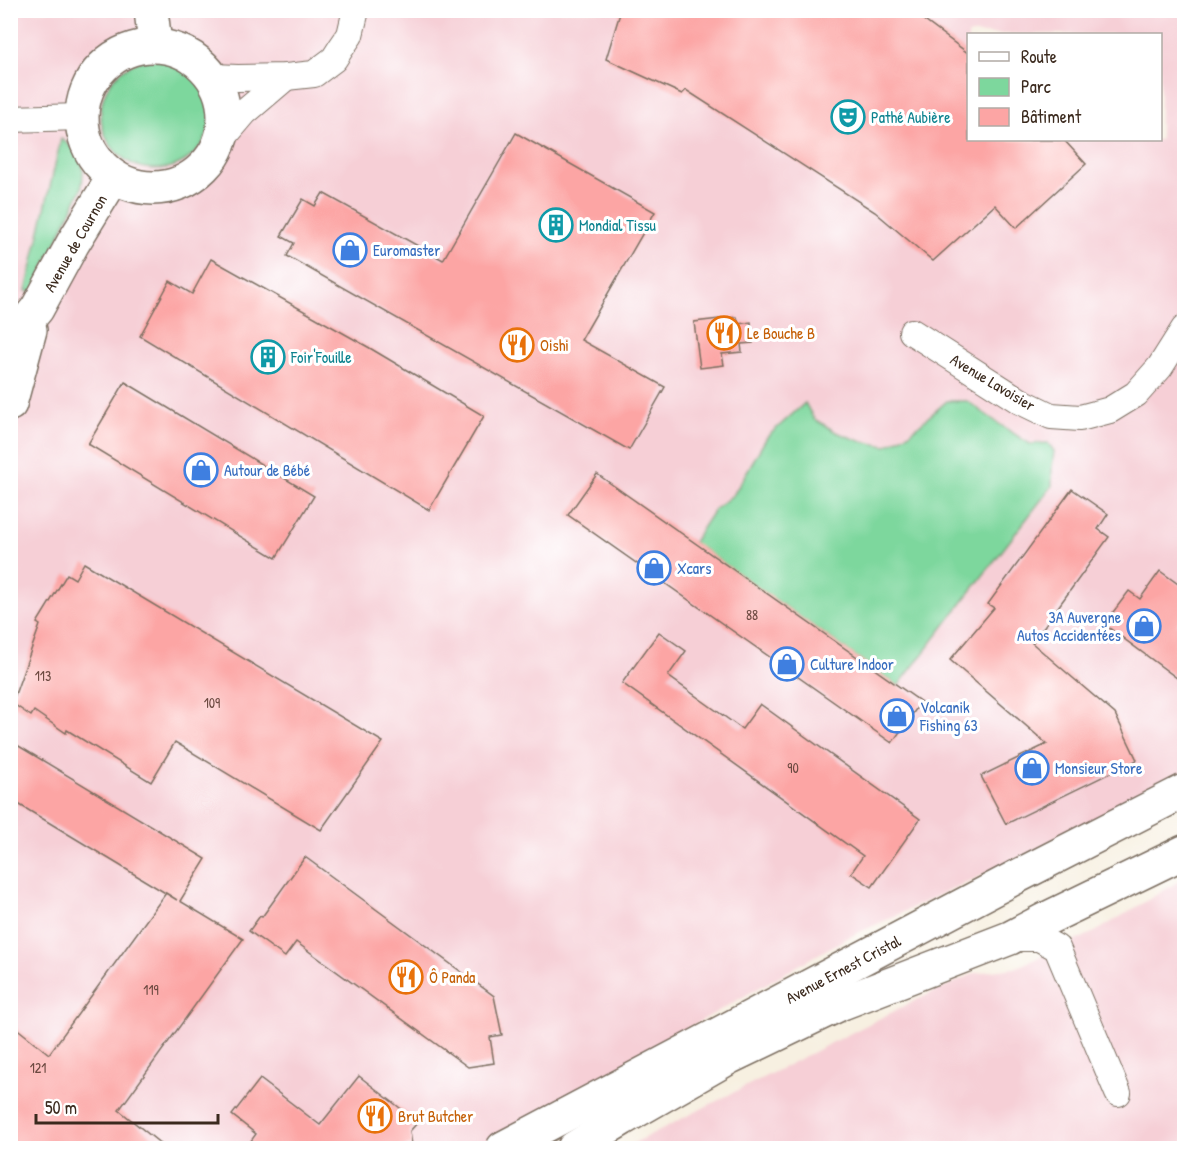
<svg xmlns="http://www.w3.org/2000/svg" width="1195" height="1159" font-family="'Patrick Hand',sans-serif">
<rect width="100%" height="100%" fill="#fff"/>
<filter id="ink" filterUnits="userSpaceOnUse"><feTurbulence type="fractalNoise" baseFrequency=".0167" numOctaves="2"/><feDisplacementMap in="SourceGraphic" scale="12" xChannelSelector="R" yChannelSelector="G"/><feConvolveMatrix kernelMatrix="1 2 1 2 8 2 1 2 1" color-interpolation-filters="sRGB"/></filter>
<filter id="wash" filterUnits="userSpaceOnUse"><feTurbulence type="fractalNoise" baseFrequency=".008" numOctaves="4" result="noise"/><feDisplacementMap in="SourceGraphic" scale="24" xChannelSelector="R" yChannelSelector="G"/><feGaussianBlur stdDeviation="1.35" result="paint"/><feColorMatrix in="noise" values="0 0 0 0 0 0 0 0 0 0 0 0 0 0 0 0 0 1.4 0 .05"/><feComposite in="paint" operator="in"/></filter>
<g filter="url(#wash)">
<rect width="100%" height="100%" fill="#f7f0e1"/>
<g fill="#f6cfd6" fill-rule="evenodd">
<path d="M10,11h1174v768l-125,61 -214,99 -345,196 -20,13h-469zM968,34h192v106h-192z"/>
<polygon points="1184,878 1184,1148 624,1148 910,1003 975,973 1015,968 1097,931"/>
</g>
<g fill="#7dd79d" stroke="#5c805e" stroke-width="1.5">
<circle cx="156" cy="114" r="55"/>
<path d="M61,139c22,14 25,26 20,51l-49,103 -6,-2z"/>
<polygon points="947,401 967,401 1005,428 1030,444 1048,443 1054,451 1052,468 1052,486 898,686 693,542 714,510 734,494 767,437 805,403 814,419 836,432 860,441 886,446 910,433"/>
</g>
<g id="blocks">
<g fill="#fca5a4">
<polygon points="621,10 910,10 969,54 969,140 1064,140 1086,164 1016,228 995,205 933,261 875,212 686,90 682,94 606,59"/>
<polygon points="516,133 655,212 581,340 665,387 629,450 287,256 294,243 281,236 303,199 315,206 323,193 443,260"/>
<polygon points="211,259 368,347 484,416 429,510 140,336 170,281 192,294"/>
<polygon points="737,317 739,324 751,322 753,343 741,344 742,352 722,354 724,365 700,368 694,322"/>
<polygon points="125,382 314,496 276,558 88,444"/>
<polygon points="597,474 921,702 892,743 568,515"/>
<polygon points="1072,489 1108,514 1098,529 1109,537 1032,643 1115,714 1137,760 1006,824 981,776 1047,744 950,660 994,608 988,604"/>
<polygon points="84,563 383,742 321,830 175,742 151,782 67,730 66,733 34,711 31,716 12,703 40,625 37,623 67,574 75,579"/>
<polygon points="1160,571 1185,589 1185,613 1177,624 1185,629 1185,684 1104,624 1129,591 1140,599"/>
<polygon points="659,632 686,651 668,676 742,729 760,704 920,819 872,887 851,873 863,856 622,683"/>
<polygon points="17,745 206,859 180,901 243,939 119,1110 167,1149 10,1149 10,1023 49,1054 166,893 177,900 10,799 10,756"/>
<polygon points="305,857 494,996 502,1035 490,1037 494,1063 468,1067 296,942 285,957 249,931 260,916 262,917"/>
<polygon points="359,1076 418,1122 410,1131 412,1145 398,1147 397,1149 245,1149 256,1134 232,1115 260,1079 320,1125"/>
</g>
</g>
</g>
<g filter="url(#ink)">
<use href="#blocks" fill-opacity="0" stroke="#7d6f62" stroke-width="1.5"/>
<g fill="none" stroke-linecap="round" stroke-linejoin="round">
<defs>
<g id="minor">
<polyline points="213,77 238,78 286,77 314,74 334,59 341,48 350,35 356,10"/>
<polyline points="10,119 81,117"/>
<polyline points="222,139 245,112 286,77"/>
<polyline points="912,332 1020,401 1051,416 1080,418 1110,410 1136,394 1160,367 1184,329"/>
<polyline points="1010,938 1039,938 1057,948 1118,1093"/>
</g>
<g id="secondary">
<polyline points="151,10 155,44"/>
<circle cx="153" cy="117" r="71"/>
<polyline points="10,353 21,328 37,309 73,243 113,178"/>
<polyline points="10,404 30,330"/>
<polyline points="503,1148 1018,876 1184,791"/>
<polyline points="574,1148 622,1119 730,1057 842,1003 1010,938 1044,920 1184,852"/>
</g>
</defs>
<use href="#minor" stroke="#7d6f62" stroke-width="28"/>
<use href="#secondary" stroke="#7d6f62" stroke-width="36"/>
<use href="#minor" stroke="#fff" stroke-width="26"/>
<use href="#secondary" stroke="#fff" stroke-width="33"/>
</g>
</g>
<defs>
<symbol id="theatre-ring" viewBox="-11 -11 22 22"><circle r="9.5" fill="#fff" stroke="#0f9aa8" stroke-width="1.5"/><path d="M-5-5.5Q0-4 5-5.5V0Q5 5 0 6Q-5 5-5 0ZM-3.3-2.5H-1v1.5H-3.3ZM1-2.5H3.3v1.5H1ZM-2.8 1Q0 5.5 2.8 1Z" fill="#0f9aa8"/></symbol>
<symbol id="building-ring" viewBox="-11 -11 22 22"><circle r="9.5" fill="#fff" stroke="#0f9aa8" stroke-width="1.5"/><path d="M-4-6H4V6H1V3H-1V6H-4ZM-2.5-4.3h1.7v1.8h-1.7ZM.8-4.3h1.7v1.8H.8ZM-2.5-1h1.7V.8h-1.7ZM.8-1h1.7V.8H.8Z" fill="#0f9aa8"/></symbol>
<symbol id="shop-ring" viewBox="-11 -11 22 22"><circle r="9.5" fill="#fff" stroke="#3f7fe0" stroke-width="1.5"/><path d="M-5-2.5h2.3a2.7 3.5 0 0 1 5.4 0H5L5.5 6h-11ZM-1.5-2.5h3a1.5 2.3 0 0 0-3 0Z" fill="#3f7fe0"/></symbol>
<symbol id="restaurant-ring" viewBox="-11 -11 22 22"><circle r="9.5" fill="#fff" stroke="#e8710a" stroke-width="1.5"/><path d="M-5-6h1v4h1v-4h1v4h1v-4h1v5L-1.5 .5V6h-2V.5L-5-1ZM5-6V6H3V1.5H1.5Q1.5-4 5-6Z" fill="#e8710a"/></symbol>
</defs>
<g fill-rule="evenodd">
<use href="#theatre-ring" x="829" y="98" width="38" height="38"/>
<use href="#building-ring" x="537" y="206" width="38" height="38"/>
<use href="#shop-ring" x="331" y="231" width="38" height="38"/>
<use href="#restaurant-ring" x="705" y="314" width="38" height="38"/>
<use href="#restaurant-ring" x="498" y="326" width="38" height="38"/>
<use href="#building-ring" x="249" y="338" width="38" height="38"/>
<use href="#shop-ring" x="182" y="451" width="38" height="38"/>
<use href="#shop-ring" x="635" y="549" width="38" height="38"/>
<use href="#shop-ring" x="1125" y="607" width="38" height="38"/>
<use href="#shop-ring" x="768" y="645" width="38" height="38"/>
<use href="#shop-ring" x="878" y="697" width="38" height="38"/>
<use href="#shop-ring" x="1013" y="749" width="38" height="38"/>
<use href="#restaurant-ring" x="387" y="958" width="38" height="38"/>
<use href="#restaurant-ring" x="356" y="1097" width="38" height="38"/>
</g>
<g text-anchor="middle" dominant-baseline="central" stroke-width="6" stroke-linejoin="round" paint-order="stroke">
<g font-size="14" fill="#6b4940">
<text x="752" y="614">88</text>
<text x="43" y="675">113</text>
<text x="212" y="702">109</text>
<text x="793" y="767">90</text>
<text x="151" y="989">119</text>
<text x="38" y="1067">121</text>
</g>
<g font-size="16" fill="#0d838f" stroke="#fff" text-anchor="start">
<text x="871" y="117">Pathé Aubière</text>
<text x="579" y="225">Mondial Tissu</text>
<text x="291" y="357">Foir'Fouille</text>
</g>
<g font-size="16" fill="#3b2a1e" stroke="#fff">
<text transform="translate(75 243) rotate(-60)">Avenue de Cournon</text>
<text transform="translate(993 382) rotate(31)">Avenue Lavoisier</text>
<text transform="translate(843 969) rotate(-28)">Avenue Ernest Cristal</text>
</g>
<g font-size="16" fill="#366cbe" stroke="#fff" text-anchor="start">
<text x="373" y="250">Euromaster</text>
<text x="224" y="470">Autour de Bébé</text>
<text x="677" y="568">Xcars</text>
<text x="1121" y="617" text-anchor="end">3A Auvergne<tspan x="1121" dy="18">Autos Accidentées</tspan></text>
<text x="810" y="664">Culture Indoor</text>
<text x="920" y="707">Volcanik<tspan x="920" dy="18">Fishing 63</tspan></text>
<text x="1055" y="768">Monsieur Store</text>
</g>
<g font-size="16" fill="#c56008" stroke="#fff" text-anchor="start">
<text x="747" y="333">Le Bouche B</text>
<text x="540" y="345">Oishi</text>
<text x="429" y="977">Ô Panda</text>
<text x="398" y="1116">Brut Butcher</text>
</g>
</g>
<rect width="1195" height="1159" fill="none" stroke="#fff" stroke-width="36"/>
<rect x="967" y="33" width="195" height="108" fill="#ffffff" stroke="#b1aaa5" stroke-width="1.5"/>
<rect x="979" y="52" width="30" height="9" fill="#ffffff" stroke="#b1aaa5" stroke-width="1.5"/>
<text x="1021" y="63" font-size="18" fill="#3b2a1e">Route</text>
<rect x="979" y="78" width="30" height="18" fill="#7dd79d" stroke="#b1aaa5" stroke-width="1.5"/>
<text x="1021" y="93" font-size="18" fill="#3b2a1e">Parc</text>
<rect x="979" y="108" width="30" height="18" fill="#fca5a4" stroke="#b1aaa5" stroke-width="1.5"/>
<text x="1021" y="123" font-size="18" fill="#3b2a1e">Bâtiment</text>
<path d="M36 1114v9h182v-9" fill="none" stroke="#3b2a1e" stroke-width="3"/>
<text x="45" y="1114" font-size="18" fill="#3b2a1e" stroke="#ffffff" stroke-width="4.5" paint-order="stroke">50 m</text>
</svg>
